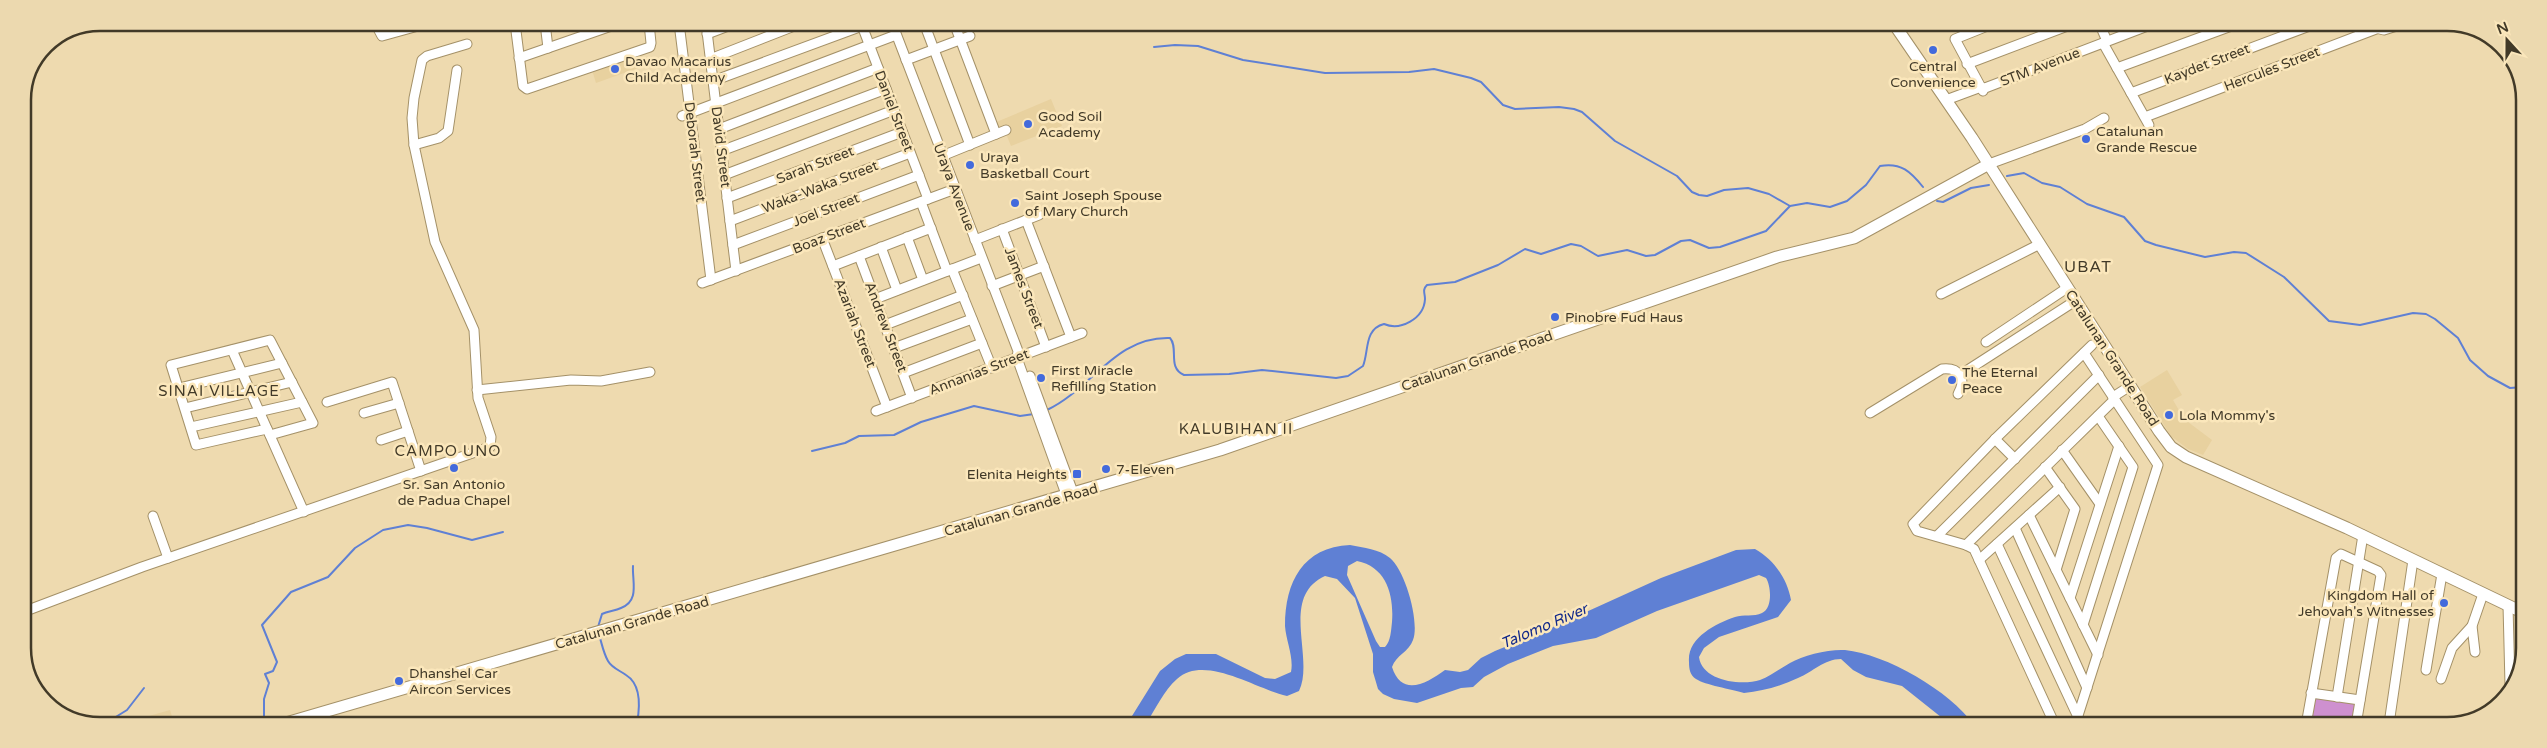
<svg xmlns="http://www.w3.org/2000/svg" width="2547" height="748" font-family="'Varela Round',sans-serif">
<rect width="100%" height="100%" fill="#eedaaf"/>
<g fill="#e8d19f">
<polygon points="634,56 638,68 596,83 592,70"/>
<polygon points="1051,99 1062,126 1011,146 1004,129 997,131 994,123"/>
<polygon points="2167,370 2182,395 2173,400 2184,419 2212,440 2203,455 2188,449 2171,436 2140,387"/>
<polygon points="170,710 174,723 124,723"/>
</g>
<polygon fill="#ce90cf" points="2313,697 2356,703 2352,725 2309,725"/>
<path fill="#5f80d4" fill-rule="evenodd" d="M1350,545c14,3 29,4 40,13 15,12 30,64 23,82 -4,12 -17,15 -21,27 10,31 35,16 53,3l15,2 8,-2 13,-12 14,-7 58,-24 108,-49 75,-28 19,-1c19,11 32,29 36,51l-13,17 -59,20 -15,11 -5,9c3,24 42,29 61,23 11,-4 19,-11 30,-17 13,-8 39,-14 55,-13 41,4 105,41 129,75h-23l-49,-39 -36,-9 -13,-7 -12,-11c-17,0 -28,13 -43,19 -17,8 -35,13 -54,15 -13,-4 -39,-8 -48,-14 -6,-4 -7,-10 -7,-17 -2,-24 26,-38 46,-45 8,-3 19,0 27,-4 11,-5 9,-27 4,-35l-7,-3 -102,36 -61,27 -43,8 -45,18 -24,13 -11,10 -12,1 -44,15 -23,-4 -11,-5 -5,-5 -5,-17v-18l-18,-56 -18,-19 -12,-3c-46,21 -10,82 -26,115l-12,5c-32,-7 -82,-42 -110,-17 -13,11 -22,31 -31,45h-19l33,-53 15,-12 11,-5h30l49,24 10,1 16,-7c3,-15 -5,-31 -6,-46 0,-44 18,-79 65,-81zM1357,561c30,6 37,35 35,61 -1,8 -1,19 -7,25h-5l-4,-6 -29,-66 1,-9z"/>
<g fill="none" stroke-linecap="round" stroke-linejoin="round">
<g stroke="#5f80d4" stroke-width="2">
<polyline points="1154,47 1175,45 1198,46 1243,60 1325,73 1409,72 1434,69 1471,78 1481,82 1503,105 1515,109 1559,107 1574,109 1582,112 1615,141 1677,176 1692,192 1699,195 1707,196 1724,190 1748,188 1769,194 1790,206"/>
<polyline points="2007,176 2024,173 2042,183 2060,187 2087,204 2124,217 2145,241 2156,245 2205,257 2234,252 2246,253 2284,277 2329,321 2360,325 2413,313 2426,314 2435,319 2458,338 2470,360 2488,376 2510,388 2523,387"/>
<polyline points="1937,201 1943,202 1971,188 1989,185"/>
<path d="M1047,410c45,-21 68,-74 123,-72 9,10 -3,30 14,37l45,-1 33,-4 74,8 12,-2 15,-10c6,-15 1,-37 21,-42 16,7 40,-5 41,-25 0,-6 -3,-9 2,-14l28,-3 43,-17 27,-16 16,5 30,-10 10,2 17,10 29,-6 19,6 9,-1 26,-14 9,-1 19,8 11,-1 46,-16 24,-25 17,-3 23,4 17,-6 19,-16 14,-19c21,-4 31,6 43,21"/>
<polyline points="812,451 845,443 859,436 894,435 921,422 974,406 1020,416 1034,414"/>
<path d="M598,627l4,-13c6,-3 13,-3 19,-6 19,-7 11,-27 12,-42"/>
<path d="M600,638c2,7 4,16 8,23 4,7 11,9 18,14 16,10 14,32 11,48"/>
<polyline points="106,723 127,710 144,688"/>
<polyline points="264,723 264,699 269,683 265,674 273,671 277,662 262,625 291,592 328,577 355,548 383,530 408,525 427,528 472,540 503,532"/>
</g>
<defs>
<g id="minor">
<polyline points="375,23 382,36 429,23"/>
<polyline points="515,23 523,86 527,89 650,47 651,43 649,23"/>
<polyline points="545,23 548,48"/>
<polyline points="679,23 711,280"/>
<polyline points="706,23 736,271"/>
<polyline points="861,23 928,199"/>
<polyline points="892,23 1018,351 1017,358 1067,497"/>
<polyline points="924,23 970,145"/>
<polyline points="954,23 996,134"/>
<polyline points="2100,25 2107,41"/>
<polyline points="2363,25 2384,30 2400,25"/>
<polyline points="707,34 736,23"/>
<polyline points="2103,43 2149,125"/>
<polyline points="519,58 620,23"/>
<polyline points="710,59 802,23"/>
<polyline points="906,60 970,36"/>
<polyline points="1967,64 2070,25"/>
<polyline points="2117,68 2234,25"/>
<polyline points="713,81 862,26"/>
<polyline points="1983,91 1955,39 1990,25"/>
<polyline points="2131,93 2312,25"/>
<polyline points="1946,100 1981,87 1985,88 2150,25"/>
<polyline points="682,116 896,35"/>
<polyline points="2145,117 2376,29"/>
<polyline points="719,129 878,68"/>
<polyline points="414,145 439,138 448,131 457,70"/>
<polyline points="721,151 886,89"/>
<polyline points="942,156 1006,130"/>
<polyline points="1989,164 2085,129 2104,118"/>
<polyline points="724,175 894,110"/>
<polyline points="727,198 902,132"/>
<polyline points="921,202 947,271"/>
<polyline points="1026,220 1071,337"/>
<polyline points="730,221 910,153"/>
<polyline points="1002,229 1046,347"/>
<polyline points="907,237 923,280"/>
<polyline points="822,238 887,407"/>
<polyline points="975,240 1039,215"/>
<polyline points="733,245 919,175"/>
<polyline points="881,247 897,290"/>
<polyline points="859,256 912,398"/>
<polyline points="833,266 931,228"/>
<polyline points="952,269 992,368"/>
<polyline points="702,283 955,189"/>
<polyline points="992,286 1044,266"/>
<polyline points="1941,294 2040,244"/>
<polyline points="875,299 981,258"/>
<polyline points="885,325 963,295"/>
<polyline points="1986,342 2067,288"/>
<polyline points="894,348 972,319"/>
<polyline points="232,350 304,512"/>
<polyline points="903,373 982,343"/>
<polyline points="1960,375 2075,301"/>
<polyline points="1030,376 1074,495"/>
<polyline points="179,388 282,363"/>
<polyline points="477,390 571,380 601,381 650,372"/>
<polyline points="327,402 392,382 421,471"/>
<polyline points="185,408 292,382"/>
<polyline points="876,411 1082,333"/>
<polyline points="364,413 399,403"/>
<path d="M1870,413l72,-44c17,-2 25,10 16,25"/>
<polyline points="191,427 302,402"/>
<polyline points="267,429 196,445 171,365 270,340 313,423 270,435"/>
<polyline points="1995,439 2015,459"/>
<polyline points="381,440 408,431"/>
<polyline points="2062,450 2100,504"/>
<polyline points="2045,467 2075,509 2056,570"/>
<polyline points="2029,515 2098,655"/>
<polyline points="153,516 168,558"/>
<polyline points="2015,528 2087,688"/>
<polyline points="1937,536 2099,375"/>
<polyline points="1997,544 2078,717"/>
<polyline points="1966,545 2113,401 2113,397 2130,386"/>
<polyline points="1979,560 2060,487"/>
<polyline points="2070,598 2119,446"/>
<polyline points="2508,605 2510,685"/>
<polyline points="23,612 142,567 490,447 491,437 478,398 474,330 435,242 414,145 412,118 414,98 422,60 427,56 467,44"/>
<polyline points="2083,625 2133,467 2098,416"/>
<polyline points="2475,652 2472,626 2483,594"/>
<polyline points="2426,670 2442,574"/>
<polyline points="2441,679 2452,648 2472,626"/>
<polyline points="2311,693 2360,700"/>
<polyline points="2337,697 2363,535"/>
<polyline points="2390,717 2413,560"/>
<polyline points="2055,725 1974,549 1966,545 1917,531 1913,524 1995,439 2092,345"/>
<polyline points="2075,725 2158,465 2084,353"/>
<polyline points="2306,725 2336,558 2341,554 2378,571 2381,575 2356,725"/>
</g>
<g id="major">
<polyline points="1894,24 1972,138 2159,431 2171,447 2186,457 2347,528 2522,612"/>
<polyline points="286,723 1220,450 1777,257 1854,238 1989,164"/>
</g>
</defs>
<use href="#minor" stroke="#a49168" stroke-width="11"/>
<use href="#major" stroke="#a49168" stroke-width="13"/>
<use href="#minor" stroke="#fff" stroke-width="9"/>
<use href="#major" stroke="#fff" stroke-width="11"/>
</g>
<g fill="#436adc" stroke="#fbe7bb" stroke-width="2">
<circle cx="1933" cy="50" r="5"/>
<circle cx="615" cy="69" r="5"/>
<circle cx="1028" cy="124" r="5"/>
<circle cx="2086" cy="139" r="5"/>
<circle cx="970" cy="165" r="5"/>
<circle cx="1015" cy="203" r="5"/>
<circle cx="1555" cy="317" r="5"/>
<circle cx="1041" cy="378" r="5"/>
<circle cx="1952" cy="380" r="5"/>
<circle cx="2169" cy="415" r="5"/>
<circle cx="454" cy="468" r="5"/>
<circle cx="1106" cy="469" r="5"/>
<rect x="1072" y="469" width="10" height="10" rx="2.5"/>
<circle cx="2444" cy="603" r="5"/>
<circle cx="399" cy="681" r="5"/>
</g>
<g text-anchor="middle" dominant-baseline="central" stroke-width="5" stroke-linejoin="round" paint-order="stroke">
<g font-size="14" fill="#423a28" stroke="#fbe7bb" text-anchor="start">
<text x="625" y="61">Davao Macarius<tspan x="625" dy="16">Child Academy</tspan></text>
<text x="1933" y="66" text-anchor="middle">Central<tspan x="1933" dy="16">Convenience</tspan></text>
<text x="1038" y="116">Good Soil<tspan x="1038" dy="16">Academy</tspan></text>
<text x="2096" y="131">Catalunan<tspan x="2096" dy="16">Grande Rescue</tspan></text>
<text x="980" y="157">Uraya<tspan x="980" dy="16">Basketball Court</tspan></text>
<text x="1025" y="195">Saint Joseph Spouse<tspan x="1025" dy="16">of Mary Church</tspan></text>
<text x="1565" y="317">Pinobre Fud Haus</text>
<text x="1051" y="370">First Miracle<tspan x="1051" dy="16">Refilling Station</tspan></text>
<text x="1962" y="372">The Eternal<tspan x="1962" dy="16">Peace</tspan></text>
<text x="2179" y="415">Lola Mommy's</text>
<text x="1116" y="469">7-Eleven</text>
<text x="1067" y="474" text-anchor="end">Elenita Heights</text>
<text x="454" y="484" text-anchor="middle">Sr. San Antonio<tspan x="454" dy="16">de Padua Chapel</tspan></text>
<text x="2434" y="595" text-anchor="end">Kingdom Hall of<tspan x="2434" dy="16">Jehovah's Witnesses</tspan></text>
<text x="409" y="673">Dhanshel Car<tspan x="409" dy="16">Aircon Services</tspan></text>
</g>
<g font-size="14" fill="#423a28" stroke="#fbe7bb">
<text transform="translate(2207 64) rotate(-21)">Kaydet Street</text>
<text transform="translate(2040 67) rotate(-21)">STM Avenue</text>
<text transform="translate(2272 69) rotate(-21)">Hercules Street</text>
<text transform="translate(894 111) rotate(69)">Daniel Street</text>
<text transform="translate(721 147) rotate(83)">David Street</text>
<text transform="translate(695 152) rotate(83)">Deborah Street</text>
<text transform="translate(815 165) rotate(-21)">Sarah Street</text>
<text transform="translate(820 187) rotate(-21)">Waka-Waka Street</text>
<text transform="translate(954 187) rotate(69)">Uraya Avenue</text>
<text transform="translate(826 210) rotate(-21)">Joel Street</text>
<text transform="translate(829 236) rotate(-21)">Boaz Street</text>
<text transform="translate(1024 288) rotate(69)">James Street</text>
<text transform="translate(855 323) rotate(69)">Azariah Street</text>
<text transform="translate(886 327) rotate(69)">Andrew Street</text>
<text transform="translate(2112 358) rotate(57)">Catalunan Grande Road</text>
<text transform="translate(1477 361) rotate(-19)">Catalunan Grande Road</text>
<text transform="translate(979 372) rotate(-21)">Annanias Street</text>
<text transform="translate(1021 510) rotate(-16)">Catalunan Grande Road</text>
<text transform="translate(632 623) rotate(-16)">Catalunan Grande Road</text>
</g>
<g font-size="15" letter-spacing="1" fill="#423a28" stroke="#fbe7bb">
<text x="219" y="391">SINAI VILLAGE</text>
<text x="1236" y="429">KALUBIHAN II</text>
<text x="448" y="451">CAMPO UNO</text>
</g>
<g font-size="15" font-style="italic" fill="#12298a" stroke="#fbe7bb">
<text transform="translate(1544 626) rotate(-23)">Talomo River</text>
</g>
<g font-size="16" letter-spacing="1" fill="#423a28" stroke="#fbe7bb">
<text x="2088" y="267">UBAT</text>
</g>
</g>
<path d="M0 0H2547V748H0ZM100 31H2447A69 69 0 0 1 2516 100V648A69 69 0 0 1 2447 717H100A69 69 0 0 1 31 648V100A69 69 0 0 1 100 31Z" fill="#ecd9af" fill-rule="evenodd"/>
<path fill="none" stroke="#423a28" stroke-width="2.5" d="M100 31H2447A69 69 0 0 1 2516 100V648A69 69 0 0 1 2447 717H100A69 69 0 0 1 31 648V100A69 69 0 0 1 100 31Z"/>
<g transform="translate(2507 40) rotate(339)" stroke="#fbe7bb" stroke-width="4" paint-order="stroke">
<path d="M0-4L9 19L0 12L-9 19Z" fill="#423a28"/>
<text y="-8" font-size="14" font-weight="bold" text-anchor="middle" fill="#423a28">N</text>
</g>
</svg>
